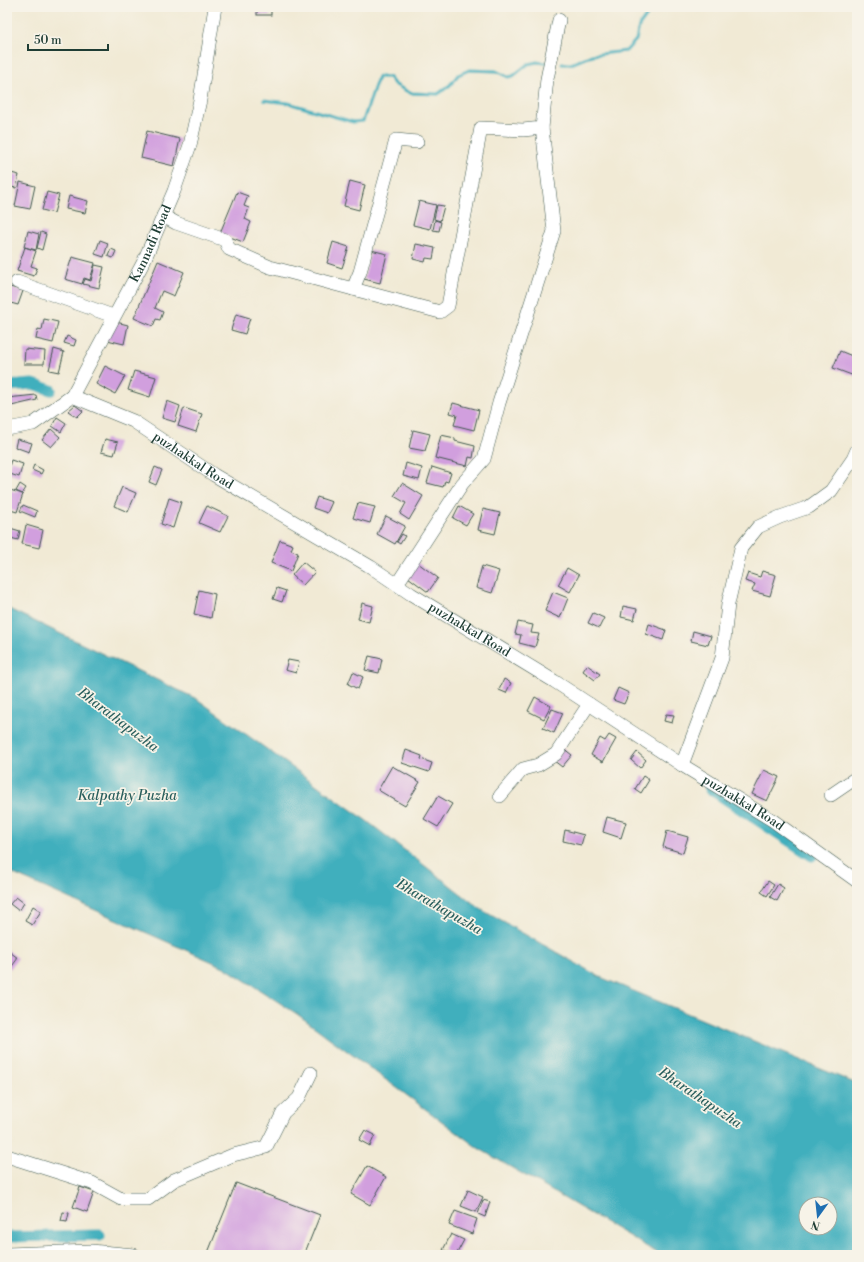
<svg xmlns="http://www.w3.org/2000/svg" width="864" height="1262" font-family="'Libre Bodoni',serif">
<rect width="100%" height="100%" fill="#f7f3e8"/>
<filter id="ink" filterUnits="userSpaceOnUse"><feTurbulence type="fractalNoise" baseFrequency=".025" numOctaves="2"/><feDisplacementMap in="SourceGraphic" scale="8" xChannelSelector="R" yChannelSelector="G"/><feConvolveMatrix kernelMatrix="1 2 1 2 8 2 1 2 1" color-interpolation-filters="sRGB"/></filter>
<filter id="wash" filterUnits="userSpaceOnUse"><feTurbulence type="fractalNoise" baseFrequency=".012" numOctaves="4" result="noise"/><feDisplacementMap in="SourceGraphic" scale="16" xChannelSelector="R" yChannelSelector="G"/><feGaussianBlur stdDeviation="0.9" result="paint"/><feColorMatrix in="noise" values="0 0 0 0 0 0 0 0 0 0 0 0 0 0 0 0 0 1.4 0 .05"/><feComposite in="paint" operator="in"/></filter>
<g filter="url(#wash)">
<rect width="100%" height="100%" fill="#f1ead5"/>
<path fill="#41afbd" stroke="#307678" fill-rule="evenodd" d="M7,608l190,91 170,122 115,89 118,67 257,107v171h-196l-183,-107 -181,-134 -73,-47 -217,-96zM806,1204h24v24h-24z"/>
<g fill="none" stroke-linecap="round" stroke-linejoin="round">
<g stroke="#41afbd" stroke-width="3">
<polyline points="562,64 571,64 592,55 626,51 636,40 639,26 653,7"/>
<polyline points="264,100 288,103 353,122 363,121 378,77 389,77 394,84 410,93 438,94 450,85 458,75 469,70 496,71 508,77 513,76 528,64 537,62 546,63"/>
</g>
<g stroke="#41afbd" stroke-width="11">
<polyline points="7,386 33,384 51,390"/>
<polyline points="710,789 812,856"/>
<polyline points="7,1237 100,1235"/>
</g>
</g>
<g id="blocks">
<g fill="#d19fde">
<rect x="257" y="7" width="14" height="8"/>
<polygon points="147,131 180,139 174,166 141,158"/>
<polygon points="7,172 19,175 16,188 7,186"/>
<polygon points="350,181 365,185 359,210 344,206"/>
<polygon points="20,182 35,186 30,209 15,206"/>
<polygon points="47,192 59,195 54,213 42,210"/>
<polygon points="237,192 248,196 244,206 249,208 245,219 251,222 243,242 220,233"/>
<polygon points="69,196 88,201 85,213 66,209"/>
<polygon points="419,201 436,205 430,229 413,225"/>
<polygon points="437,205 444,206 440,221 434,219"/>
<polygon points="435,220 441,222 439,231 433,230"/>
<polygon points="28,231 39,234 36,250 24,247"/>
<polygon points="41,232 46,234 42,250 37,248"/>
<polygon points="100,240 108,243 104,257 95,254"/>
<polygon points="333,242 349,247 342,268 327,263"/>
<polygon points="416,244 435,248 433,259 426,258 425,262 413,259"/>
<polygon points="25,247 36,251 31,266 37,268 34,276 17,271"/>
<polygon points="111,249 116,251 113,258 108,256"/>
<polygon points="371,250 387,254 380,283 364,279"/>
<polygon points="72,257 95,263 90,280 84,278 82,284 65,279"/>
<polygon points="158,261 184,272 174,296 162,291 155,308 163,312 160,320 156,319 153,326 134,318"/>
<polygon points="95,265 104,267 99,288 83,284 85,279 91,281"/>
<polygon points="7,286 23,291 18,305 7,302"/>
<polygon points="236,314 250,318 245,334 231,330"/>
<polygon points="44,319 58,322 53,343 36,339 38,329 42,330"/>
<polygon points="108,320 128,325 124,344 103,339"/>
<polygon points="67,336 76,340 74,346 64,343"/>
<polygon points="25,349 45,351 44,364 24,364"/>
<polygon points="54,349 64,352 59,372 49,370"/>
<polygon points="840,351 857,358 857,377 833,368"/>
<polygon points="105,366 125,376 115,394 96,384"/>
<polygon points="134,371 156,377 150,397 128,390"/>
<polygon points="36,395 37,400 7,407 7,398"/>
<polygon points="167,401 180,406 175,422 162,418"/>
<polygon points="453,403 479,410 474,430 454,425 457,415 450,413"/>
<polygon points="75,405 83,411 77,417 68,411"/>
<polygon points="184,408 202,414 196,432 178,426"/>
<polygon points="57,417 66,423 61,432 52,426"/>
<polygon points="51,429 60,437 51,447 42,440"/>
<polygon points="413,430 430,434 425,451 409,448"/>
<polygon points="441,435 455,438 455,441 475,446 473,458 469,457 467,466 435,458"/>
<polygon points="17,439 32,443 29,452 15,447"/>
<polygon points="105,439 118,442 114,455 101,452"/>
<polygon points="11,460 23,464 19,477 7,473"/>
<polygon points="406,463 422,468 419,480 403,476"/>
<polygon points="34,465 43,470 41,474 32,470"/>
<polygon points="155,467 162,470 156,485 149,482"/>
<polygon points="432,467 451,473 448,482 445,481 443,487 427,483"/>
<polygon points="402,483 423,496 409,520 400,514 406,503 394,496"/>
<polygon points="20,484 26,488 22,494 16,491"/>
<polygon points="122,487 136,493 128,512 114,506"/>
<polygon points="10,490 23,494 17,512 7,509 7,500"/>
<polygon points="317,497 332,502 327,513 313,508"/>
<polygon points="169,498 181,502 173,528 161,524"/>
<polygon points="358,503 375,507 370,523 353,518"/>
<polygon points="23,505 37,511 35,517 20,511"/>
<polygon points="207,506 228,516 220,532 199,523"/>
<polygon points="459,506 473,514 466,525 453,518"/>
<polygon points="483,509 500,513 495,534 478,530"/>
<polygon points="386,516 405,526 395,544 377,534"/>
<polygon points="26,525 43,530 39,548 22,544"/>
<polygon points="10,528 20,531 18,540 7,537"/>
<polygon points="402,534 405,536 400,544 397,542"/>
<polygon points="280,540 293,545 291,550 298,553 291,571 271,563"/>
<polygon points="414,560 438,578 428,592 400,571"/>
<polygon points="303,562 315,572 303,585 292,575"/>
<polygon points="482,566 499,571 492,593 476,588"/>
<polygon points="567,568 579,575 570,592 558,585"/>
<polygon points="762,571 776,575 770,596 752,591 755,584 745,581 748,573 760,577"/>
<polygon points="277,588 286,591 282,602 273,599"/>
<polygon points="199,590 215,594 211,618 194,614"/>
<polygon points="553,592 568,598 560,618 545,611"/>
<polygon points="362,603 373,606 369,622 358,619"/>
<polygon points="623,606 637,609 634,620 621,617"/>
<polygon points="593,613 604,618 599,628 588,623"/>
<polygon points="518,622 533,625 531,633 539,634 535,647 519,643 521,635 515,634"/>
<polygon points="649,624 666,630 663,640 646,634"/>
<polygon points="693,631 711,636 708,645 691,641"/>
<polygon points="369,656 382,659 379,673 365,670"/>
<polygon points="288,660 299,662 296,673 285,670"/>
<polygon points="587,665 600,674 595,680 583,671"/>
<polygon points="353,672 363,677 358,689 348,684"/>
<polygon points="504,679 511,683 506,693 499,690"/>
<polygon points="618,688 629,693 624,704 613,700"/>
<polygon points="535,697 551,706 544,719 528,711"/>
<polygon points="552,709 563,713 554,733 543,728"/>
<polygon points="666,714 674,715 672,723 664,721"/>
<polygon points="609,735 616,739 603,762 591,755 600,738 605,741"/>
<polygon points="563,748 572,755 562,767 553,760"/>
<polygon points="406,750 422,756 421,759 432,763 429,772 402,763"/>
<polygon points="637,752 646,760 640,768 631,760"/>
<polygon points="392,766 420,782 405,806 378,790"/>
<polygon points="764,770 779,777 767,801 752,794"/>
<polygon points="643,776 649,780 641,793 635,789"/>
<polygon points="438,796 452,804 438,827 424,819"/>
<polygon points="607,817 626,822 621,838 603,832"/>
<polygon points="565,830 584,835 581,845 563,841"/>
<polygon points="667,831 688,837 683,853 663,847"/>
<polygon points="768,881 774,885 767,896 761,892"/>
<polygon points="778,884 784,888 777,901 770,897"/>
<polygon points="16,897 24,903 19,911 10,904"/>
<polygon points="33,906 41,911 32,925 25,921"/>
<polygon points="7,950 18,958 10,969 7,966"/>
<polygon points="365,1130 375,1135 370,1146 359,1140"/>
<polygon points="367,1166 386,1177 370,1205 351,1194"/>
<polygon points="236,1183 320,1215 304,1255 207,1255"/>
<polygon points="80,1187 94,1192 87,1212 73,1207"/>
<polygon points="468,1190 483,1197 476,1212 461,1206"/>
<polygon points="483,1200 490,1202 485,1217 478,1214"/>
<polygon points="455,1211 477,1219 472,1234 449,1225"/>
<polygon points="63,1212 69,1213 67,1222 61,1221"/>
<polygon points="451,1234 464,1240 456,1255 443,1250"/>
</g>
</g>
</g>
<g filter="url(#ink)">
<use href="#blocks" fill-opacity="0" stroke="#3e574c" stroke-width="1"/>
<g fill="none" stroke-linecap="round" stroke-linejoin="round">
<defs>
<g id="minor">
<polyline points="163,216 176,223 225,240 229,249 270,267 440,312 448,306 481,128 523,130 542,128 547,79 559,20"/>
<polyline points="17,282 113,316"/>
<polyline points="353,289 360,272 396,140 417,142"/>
<path id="s1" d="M72,396l61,25 81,54 157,92 40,27 143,87 128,84 90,55 85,61"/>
<path id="s2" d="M7,429l26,-5 39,-28 71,-133 31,-72 16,-46 10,-45 15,-93"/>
<polyline points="397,584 462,484 484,459 499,403 554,231 542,128"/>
<polyline points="682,765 722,658 728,604 741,548 758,527 780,517 809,507 831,491 853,459 857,450"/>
<polyline points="831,795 853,780 857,783"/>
<polyline points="500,796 523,769 538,765 556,754 589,704"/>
<polyline points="7,1156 92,1183 121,1199 148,1199 174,1180 233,1155 266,1147 283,1113 299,1098 311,1073"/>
<polyline points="7,1254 91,1251 134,1255"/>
</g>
</defs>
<use href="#minor" stroke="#3e574c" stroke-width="14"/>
<use href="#minor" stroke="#fff" stroke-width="13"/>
</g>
</g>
<g text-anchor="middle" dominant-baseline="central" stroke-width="3.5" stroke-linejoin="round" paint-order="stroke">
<g font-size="13" fill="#1f3d34" stroke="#f7f3e8">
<text stroke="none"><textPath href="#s2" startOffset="246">Kannadi Road</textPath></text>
<text stroke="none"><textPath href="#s1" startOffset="138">puzhakkal Road</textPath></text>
<text stroke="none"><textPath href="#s1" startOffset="462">puzhakkal Road</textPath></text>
<text stroke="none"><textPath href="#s1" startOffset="786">puzhakkal Road</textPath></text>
</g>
<g font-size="14" font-style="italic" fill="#295f5d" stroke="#f7f3e8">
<text transform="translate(118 720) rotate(37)">Bharathapuzha</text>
<text x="127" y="796">Kalpathy Puzha</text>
<text transform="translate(439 907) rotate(30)">Bharathapuzha</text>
<text transform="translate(700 1098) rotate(34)">Bharathapuzha</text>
</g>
</g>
<rect width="864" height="1262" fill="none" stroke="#f7f3e8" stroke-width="24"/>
<g transform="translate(818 1216) rotate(195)"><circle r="19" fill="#f7f3e8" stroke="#a1aaa0"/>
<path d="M0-3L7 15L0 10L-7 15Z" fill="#1f6fb2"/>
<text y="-6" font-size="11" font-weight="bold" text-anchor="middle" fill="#1f3d34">N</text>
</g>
<path d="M28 44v6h80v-6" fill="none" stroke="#1f3d34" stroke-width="2"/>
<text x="34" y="44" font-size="12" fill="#1f3d34" stroke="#f7f3e8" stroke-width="3" paint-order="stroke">50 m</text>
</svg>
